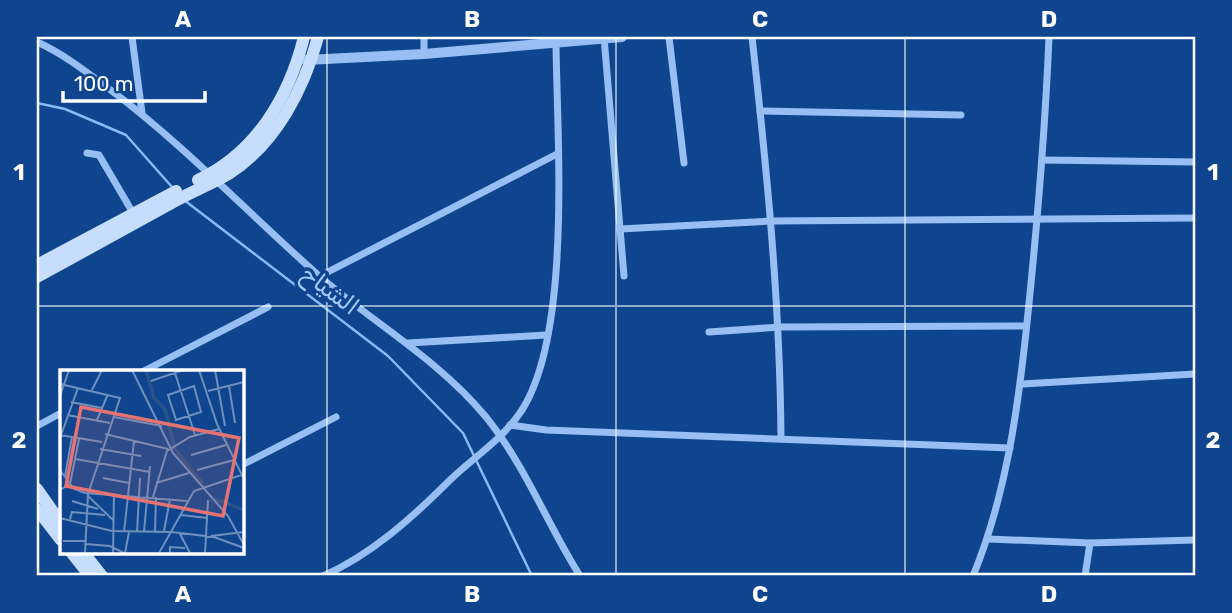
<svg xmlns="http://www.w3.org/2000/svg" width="1232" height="613" font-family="Rubik,'Noto Naskh Arabic',sans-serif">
<rect width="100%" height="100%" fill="#0f458f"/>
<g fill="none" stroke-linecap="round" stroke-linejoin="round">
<g stroke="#88baf7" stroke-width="2.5">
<polyline points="37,103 65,109 126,135 172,187"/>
<polyline points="184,200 388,356 463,433 532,576"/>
</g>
<g stroke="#97bff3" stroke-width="7">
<polyline points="132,37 142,113"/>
<polyline points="604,37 624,276"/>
<polyline points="669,37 684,163"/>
<path d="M752,37c15,134 28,266 29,401"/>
<path d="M37,42c27,12 51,31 75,49 73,55 136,122 205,183 56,49 121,85 169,143 39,48 61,107 94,159"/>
<polyline points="424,54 424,37"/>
<polyline points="760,111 961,115"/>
<polyline points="87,153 99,155 133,213"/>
<polyline points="1042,160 1195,162"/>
<polyline points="620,229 772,221 1195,218"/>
<polyline points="320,276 557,154"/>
<polyline points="709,332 780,327 1026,326"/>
<polyline points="408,343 547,335"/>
<polyline points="142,372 268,307"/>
<polyline points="1022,384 1195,374"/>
<polyline points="510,425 546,430 1010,448"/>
<polyline points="37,426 61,413"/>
<polyline points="242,465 336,417"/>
<polyline points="988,539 1090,543 1195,540"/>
<path d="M323,576c48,-21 90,-59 127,-96 24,-23 54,-42 72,-70 50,-79 35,-272 34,-367"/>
<path d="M973,576c33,-80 45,-167 54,-253 10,-96 18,-190 22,-286"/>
<polyline points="1085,576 1090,543"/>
</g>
<polyline stroke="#97bff3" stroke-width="10" points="306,60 424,54 622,37"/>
<g stroke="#c6ddfd" stroke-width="12">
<path d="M198,180c58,-27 91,-83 106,-143"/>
<polyline points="37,265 176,191"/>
<path d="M37,277c44,-24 87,-48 131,-72 20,-12 42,-20 62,-32 46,-30 74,-84 88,-136"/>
<polyline points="37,489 61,523"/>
<polyline points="37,509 61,540"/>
<polyline points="71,552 90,576"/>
<polyline points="83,552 102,576"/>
</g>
</g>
<path fill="none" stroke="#fff" stroke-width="2" stroke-opacity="0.55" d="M327,37v539M616,37v539M905,37v539M37,306h1158"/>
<g text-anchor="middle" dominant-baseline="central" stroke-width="7" stroke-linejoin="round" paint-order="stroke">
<g font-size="24" font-style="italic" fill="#a3cafb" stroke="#0f458f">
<text transform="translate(330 290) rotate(37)">الشياح</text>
</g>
</g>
<g transform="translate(60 370)">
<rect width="184" height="184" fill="#0f458f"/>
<path fill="none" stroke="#2a538a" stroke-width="3.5" d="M86,0l8,28 11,11 10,40 28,35M155,129l29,11"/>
<path fill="none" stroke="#6f8fbc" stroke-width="2" d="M72,0l41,83 55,63 16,29M114,0l21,65M139,0l18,54 26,53M155,0l10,56M91,11l32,-11M0,14l60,14 -32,96 -3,59M134,16l7,26 -25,8 -8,-25zM169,16l6,37M32,20l10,-20M148,21l36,-9M0,26l9,-26M11,32l31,6M7,45l43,8M54,47l48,9M37,50l11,-26M45,64l63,15M0,65l42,7M0,68l18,-50M40,79l41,7M131,85l35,-10M15,89l75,13M0,100l14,19 11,4 102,8M137,100l37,-10M5,106l7,-39M43,108l26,5M96,113l33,-10M0,120l10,-6 9,-45M28,126l25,24M93,127l14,-46 23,-14 29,-8M12,131l26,8M121,145l26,3M0,148l52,13 59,1M1,148v22M10,149l2,-7 33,3M104,161l6,-32M64,162l10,-91M77,162l3,-54M84,162l6,-66M95,162l1,-35M111,162l43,5 30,11M119,162l11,21M151,166l33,-4M3,171h22M26,174l24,2 14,7M53,183l1,-60M65,183l4,-21M99,183l35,-62 50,-17M110,183v-6l15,1M145,183l3,-53"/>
<path fill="#e47373" fill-opacity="0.15" stroke="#e47373" stroke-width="3.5" d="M21,37l158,31 -16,78 -157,-30z"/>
<rect width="184" height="184" fill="none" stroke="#fff" stroke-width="3.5"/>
</g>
<rect width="1232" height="613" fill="none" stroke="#0f458f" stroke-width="77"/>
<path d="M63 91v10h142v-10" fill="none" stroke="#ffffff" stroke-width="3.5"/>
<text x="74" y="91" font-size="21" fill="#ffffff" stroke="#0f458f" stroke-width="5" paint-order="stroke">100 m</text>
<rect x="38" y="38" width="1156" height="536" fill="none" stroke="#fff" stroke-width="2.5"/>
<g font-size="23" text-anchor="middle" font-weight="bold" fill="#fff">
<text x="183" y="27">A</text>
<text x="472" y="27">B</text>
<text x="760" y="27">C</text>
<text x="1049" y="27">D</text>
<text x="19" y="180">1</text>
<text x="1213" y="180">1</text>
<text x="19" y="448">2</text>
<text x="1213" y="448">2</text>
<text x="183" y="602">A</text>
<text x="472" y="602">B</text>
<text x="760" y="602">C</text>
<text x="1049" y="602">D</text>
</g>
</svg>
